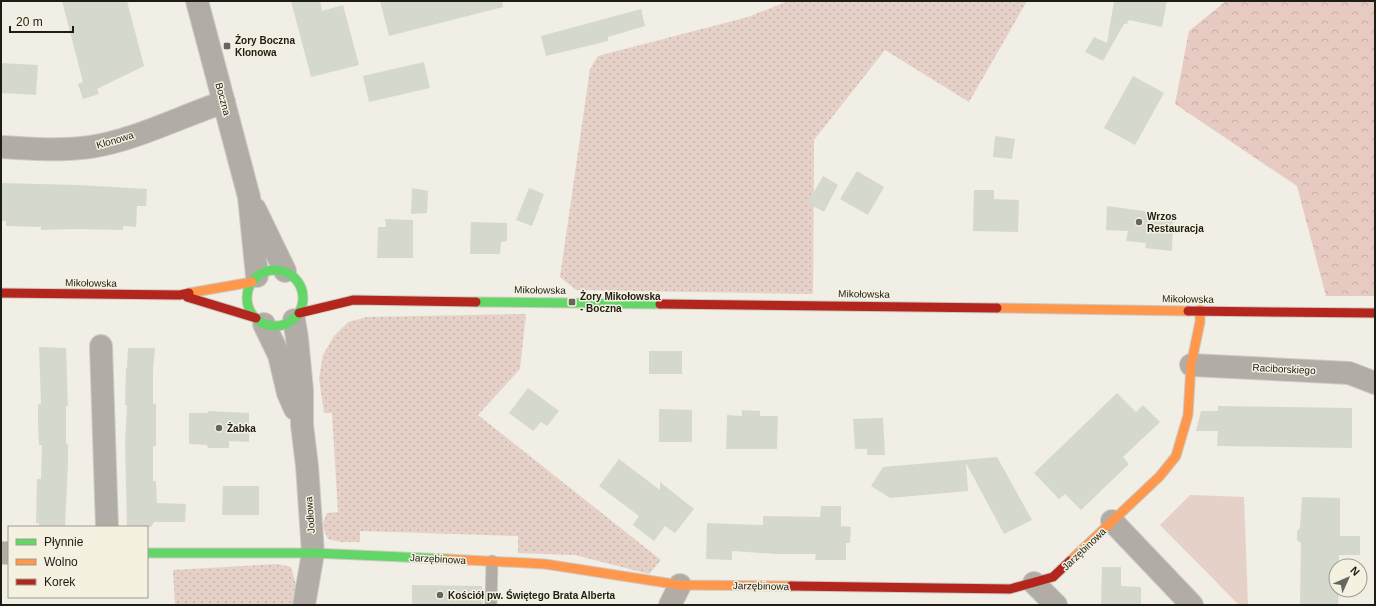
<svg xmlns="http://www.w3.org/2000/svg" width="1376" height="606" font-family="Arial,sans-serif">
<defs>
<pattern id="grass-dots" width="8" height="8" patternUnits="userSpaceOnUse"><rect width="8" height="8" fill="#e6d1c9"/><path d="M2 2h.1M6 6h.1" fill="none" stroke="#c5b3ac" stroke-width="1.8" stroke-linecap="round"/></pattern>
<pattern id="forest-crowns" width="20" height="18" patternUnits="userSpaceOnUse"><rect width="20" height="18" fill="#e7cbc2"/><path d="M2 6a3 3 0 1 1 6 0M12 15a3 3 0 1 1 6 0" fill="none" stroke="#c6aea6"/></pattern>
</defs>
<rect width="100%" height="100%" fill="#f0eee5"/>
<g fill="url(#grass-dots)">
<polygon points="788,1 1027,1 969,102 885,50 814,140 813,294 576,290 560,277 590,69 598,56 748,17"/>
<polygon points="526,314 520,369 478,415 661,560 649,574 575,555 518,553 518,536 360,531 360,542 341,542 328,539 322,525 327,513 338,512 332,413 324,413 319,378 323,355 334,336 348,322 367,317"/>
<polygon points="277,564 291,567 296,585 292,605 175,605 173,570"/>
</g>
<polygon fill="url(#forest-crowns)" points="1226,1 1375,1 1375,296 1326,296 1297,186 1175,104 1189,31"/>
<polygon fill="#e6d1c9" points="1190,495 1244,497 1248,605 1239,605 1160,525"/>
<g fill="#d5d9cd">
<polygon points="62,1 127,1 144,66 97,89 99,94 83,99 78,84 83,82"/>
<polygon points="291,1 320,1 322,11 343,5 359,65 311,77"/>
<polygon points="380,1 502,1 503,7 389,36"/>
<polygon points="1114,1 1167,1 1162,27 1129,20 1127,24 1124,24 1103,61 1085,52 1094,37 1107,43"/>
<polygon points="641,9 645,26 608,37 608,41 546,56 541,36"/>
<polygon points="424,62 430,88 369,102 363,76"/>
<polygon points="1,63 38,65 36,95 1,93"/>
<polygon points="1133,76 1164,93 1135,145 1104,128"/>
<polygon points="995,136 1015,139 1012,159 993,157"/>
<polygon points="857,171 884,187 868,215 840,199"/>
<polygon points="823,176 838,185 824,212 808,203"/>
<polygon points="1,183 78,185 147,189 146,206 137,206 136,227 123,226 123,230 75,229 41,230 41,227 6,226 6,221 1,221"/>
<polygon points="412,188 428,191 427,213 411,214"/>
<polygon points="529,188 544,194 532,226 516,220"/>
<polygon points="974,190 994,190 994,199 1019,200 1018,232 973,231"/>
<polygon points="1107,206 1173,215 1172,251 1145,248 1146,243 1126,241 1128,231 1106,230"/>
<polygon points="385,219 413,220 413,258 377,258 378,227 386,227"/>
<polygon points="471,222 507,223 507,241 501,242 500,254 470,254"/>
<polygon points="39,347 66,348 68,406 66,406 66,444 68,444 68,463 65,527 39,527 39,523 36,523 37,479 41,479 42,445 39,445 38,425 38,404 41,404"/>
<polygon points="128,348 155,348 153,370 153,404 156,404 156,446 153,446 153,481 156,481 157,503 186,504 185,522 154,522 151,527 127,527 125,444 127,405 125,405 126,368 127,368"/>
<rect x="649" y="351" width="33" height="23"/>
<polygon points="528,388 559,411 547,426 541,422 533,431 509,413"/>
<polygon points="1117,393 1136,412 1143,405 1160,422 1123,457 1129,464 1081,510 1065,494 1059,499 1034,473"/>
<polygon points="1218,406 1352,408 1352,448 1217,446 1218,431 1196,431 1201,411 1218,411"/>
<polygon points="659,409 692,410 692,442 659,442"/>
<polygon points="742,410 760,411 760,416 778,416 777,449 726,449 727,415 742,416"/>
<polygon points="208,411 249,413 249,442 229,441 229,448 208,448 207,445 189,444 189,413 208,413"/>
<polygon points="883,418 885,455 867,455 867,449 855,449 853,419"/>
<polygon points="997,457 1032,520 1004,534 966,463 968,491 890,498 871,486 883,467"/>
<polygon points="619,459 660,490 660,482 694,509 675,533 665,526 654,541 633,525 639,516 599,486"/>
<polygon points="223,486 259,486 259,515 222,515"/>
<polygon points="1302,497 1340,498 1340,536 1360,536 1360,555 1339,555 1339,566 1336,566 1336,590 1339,590 1338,605 1300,605 1301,543 1297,540 1297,531 1300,528"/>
<polygon points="821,506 841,506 841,526 851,527 850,543 846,543 846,560 815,560 816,554 776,554 732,551 732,560 706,559 707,523 763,525 763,516 820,517"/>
<polygon points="1102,567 1121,567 1121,586 1141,587 1141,605 1101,605"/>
<polygon points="412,585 482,586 483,605 412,605"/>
</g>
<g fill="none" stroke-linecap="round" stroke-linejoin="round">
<defs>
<polyline id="lane" points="491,605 492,561"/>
<g id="street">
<polyline points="197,1 249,197 257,276"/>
<path d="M1,147c30,2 59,4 89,0 43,-6 92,-31 134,-45"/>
<polyline points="255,209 285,271"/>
<polyline points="294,320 297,338 302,390 302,425 307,466 313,553 304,605"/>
<polyline points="264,324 279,355 288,393 295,409"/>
<polyline points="101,346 107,527"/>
<polyline points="1191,365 1349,373 1375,383"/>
<polyline points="1112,521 1192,605"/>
<polyline points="1,553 9,553"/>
<polyline points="1034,583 1056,605"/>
<polyline points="670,605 680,585"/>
</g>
<g id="fast">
<circle cx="275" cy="298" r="28"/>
<polyline points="476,302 660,304"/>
<polyline points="147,553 313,553 447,559"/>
</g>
<g id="slow">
<polyline points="189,293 252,282"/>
<polyline points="997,308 1188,311"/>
<polyline points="447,559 545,564 680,585 791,586"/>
<polyline points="1070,561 1160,476 1176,456 1188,415 1191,365 1200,322 1200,310"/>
</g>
<g id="jam">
<polyline points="1,293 180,295 189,293"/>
<polyline points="187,297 256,318"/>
<polyline points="660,304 997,308"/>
<polyline points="1188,311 1375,313"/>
<polyline points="299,313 353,300 476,302"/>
<polyline points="791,586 1010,589 1053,577 1070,561"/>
</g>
</defs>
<use href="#lane" stroke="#cdccc5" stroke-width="13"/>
<use href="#street" stroke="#cdccc5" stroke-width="24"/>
<use href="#fast" stroke="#cdccc5" stroke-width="11"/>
<use href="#slow" stroke="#cdccc5" stroke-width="11"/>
<use href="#jam" stroke="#cdccc5" stroke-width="11"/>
<use href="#lane" stroke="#b1ada6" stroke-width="11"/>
<use href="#street" stroke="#b1ada6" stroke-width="22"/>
<use href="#fast" stroke="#63d668" stroke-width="9"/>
<use href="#slow" stroke="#ff974d" stroke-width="9"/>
<use href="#jam" stroke="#b3261e" stroke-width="9"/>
</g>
<g fill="#67665e" stroke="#f5f1e0" stroke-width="1.5">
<rect x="223" y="42" width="8" height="8" rx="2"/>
<circle cx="1139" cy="222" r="4"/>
<rect x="568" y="298" width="8" height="8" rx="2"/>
<circle cx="219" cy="428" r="4"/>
<circle cx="440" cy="595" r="4"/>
</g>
<g text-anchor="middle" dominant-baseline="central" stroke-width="3" stroke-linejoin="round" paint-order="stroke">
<g font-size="10" font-weight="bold" fill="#1d1c15" stroke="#f5f1e0" text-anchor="start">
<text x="235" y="40">Żory Boczna<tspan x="235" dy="12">Klonowa</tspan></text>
<text x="1147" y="216">Wrzos<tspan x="1147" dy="12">Restauracja</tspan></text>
<text x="580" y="296">Żory Mikołowska<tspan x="580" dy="12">- Boczna</tspan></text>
<text x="227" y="428">Żabka</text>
<text x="448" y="595">Kościół pw. Świętego Brata Alberta</text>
</g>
<g font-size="10" fill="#1d1c15" stroke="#f5f1e0">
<text transform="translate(223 99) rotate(75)">Boczna</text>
<text transform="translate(115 140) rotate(-16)">Klonowa</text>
<text transform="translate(91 283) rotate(1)">Mikołowska</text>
<text transform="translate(540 290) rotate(1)">Mikołowska</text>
<text transform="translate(864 294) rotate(1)">Mikołowska</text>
<text transform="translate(1188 299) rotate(1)">Mikołowska</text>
<text transform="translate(1284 369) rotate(3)">Raciborskiego</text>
<text transform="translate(310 515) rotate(-94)">Jodłowa</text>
<text transform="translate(1084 549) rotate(-44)">Jarzębinowa</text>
<text transform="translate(438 559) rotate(3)">Jarzębinowa</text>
<text transform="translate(761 586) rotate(1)">Jarzębinowa</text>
</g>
</g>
<rect width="1376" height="606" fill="none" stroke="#1d1c15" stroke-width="4"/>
<rect x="8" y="526" width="140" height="72" fill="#f5f1e0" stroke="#9f9c8f"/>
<rect x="16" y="539" width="20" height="6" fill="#63d668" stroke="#9f9c8f"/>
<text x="44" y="546" font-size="12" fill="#1d1c15">Płynnie</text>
<rect x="16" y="559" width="20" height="6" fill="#ff974d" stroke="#9f9c8f"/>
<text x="44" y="566" font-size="12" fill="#1d1c15">Wolno</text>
<rect x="16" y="579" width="20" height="6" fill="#b3261e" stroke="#9f9c8f"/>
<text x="44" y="586" font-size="12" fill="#1d1c15">Korek</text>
<g transform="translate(1348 578) rotate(45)"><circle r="19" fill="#f5f1e0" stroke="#9f9c8f"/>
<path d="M0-3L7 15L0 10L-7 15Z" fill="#67665e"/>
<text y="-6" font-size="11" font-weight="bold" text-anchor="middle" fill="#1d1c15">N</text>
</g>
<path d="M10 26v6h63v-6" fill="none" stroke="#1d1c15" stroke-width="2"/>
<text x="16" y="26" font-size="12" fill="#1d1c15" stroke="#f5f1e0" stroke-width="3" paint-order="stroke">20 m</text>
</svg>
